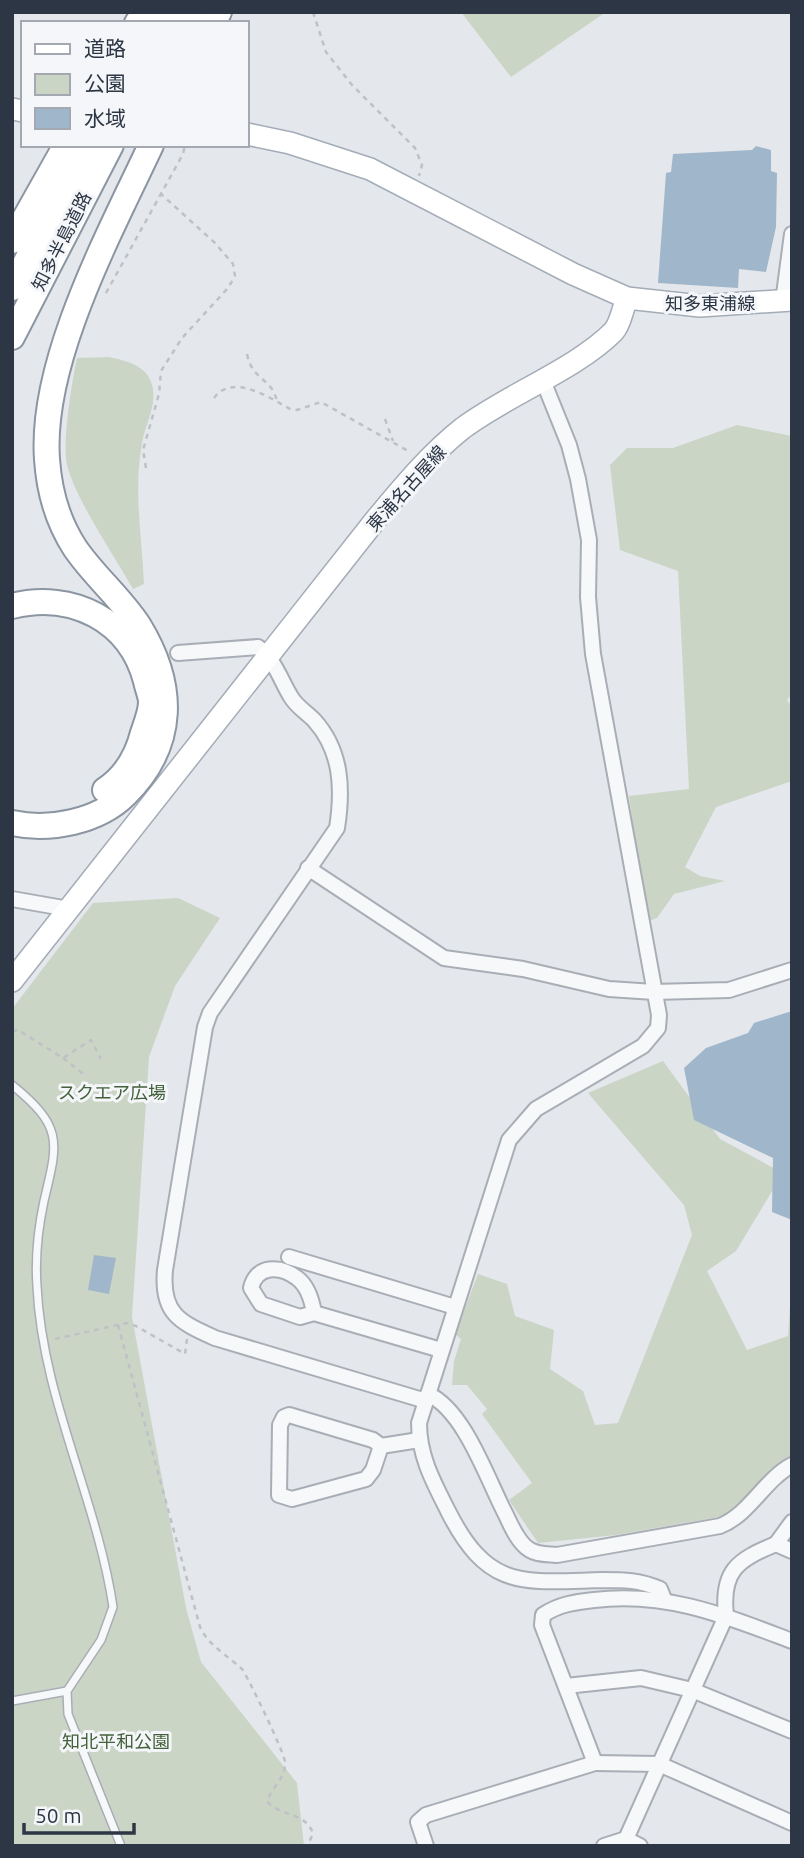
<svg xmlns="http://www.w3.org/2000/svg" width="804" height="1858" font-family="Ubuntu,'Noto Sans JP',sans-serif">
<rect width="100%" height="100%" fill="#e4e7ec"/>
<g fill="#cad5c5">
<polygon points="461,12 606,12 511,77"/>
<path d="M109,357c17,4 38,8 43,28 6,21 -9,43 -11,64 -7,45 1,90 3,135l-11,5c-19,-34 -57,-89 -66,-124 -5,-21 5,-85 10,-107z"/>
<polygon points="737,425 792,436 792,694 787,700 792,707 792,781 716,807 685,867 700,876 725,881 674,894 657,918 646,922 629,796 689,789 678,571 620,550 610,465 627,448 673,448"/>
<polygon points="178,898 220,918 175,986 149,1057 132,1317 186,1608 201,1662 297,1783 304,1846 12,1846 12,1009 93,903"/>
<polygon points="663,1061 720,1139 783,1173 736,1251 707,1271 747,1350 788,1336 792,1274 792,1455 724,1516 616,1535 538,1543 509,1500 532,1483 482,1414 487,1409 467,1385 452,1385 454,1361 461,1339 455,1334 478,1274 507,1284 515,1316 554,1330 550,1369 583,1391 595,1425 618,1423 692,1235 684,1205 588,1093"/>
</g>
<g fill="#a0b7cb">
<polygon points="756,146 771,150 771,171 777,173 776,227 766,272 739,269 738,288 658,283 666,173 671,172 673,154 752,150"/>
<polygon points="792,1011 792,1220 772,1212 773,1158 694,1120 684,1068 706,1048 748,1033 754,1023"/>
<polygon points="94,1255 116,1258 109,1294 88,1290"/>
</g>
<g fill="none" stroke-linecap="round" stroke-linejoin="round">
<defs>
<g id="lane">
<path d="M12,1085c52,42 46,57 32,116 -6,28 -9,57 -7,85 5,111 60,213 76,321l-12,33 -34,51 1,23 53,132"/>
<polyline points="12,1701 67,1691"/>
</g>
<g id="street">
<polyline points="783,302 792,234"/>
<path d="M542,378l27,67 9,34 11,61 -1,57 5,57 66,361 -1,13 -15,18 -107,63 -27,31 -90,283c0,34 15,60 30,90 40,78 75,69 153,67 22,0 38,0 58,9l4,10"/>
<path d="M178,653l80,-6c17,13 22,32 33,50 5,9 15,15 23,23 28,31 29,69 23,108l-127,185 -5,14 -40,243c-4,43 14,52 50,68l211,63"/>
<polyline points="308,868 444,958 523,969 609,989 654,992 729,990 792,970"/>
<polyline points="12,899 69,909"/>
<polyline points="289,1257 455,1307"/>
<path d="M314,1313c-2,-12 -6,-27 -17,-35 -17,-13 -41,-13 -46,10l10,16 39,13 14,-4 127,37"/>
<path d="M428,1394c37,17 59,85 78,121 5,11 13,29 24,35 8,5 19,4 27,5l163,-29c30,-12 44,-46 72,-61"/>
<polyline points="381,1446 373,1470 366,1479 292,1499 279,1495 280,1425 284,1417 289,1415 373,1440 381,1446 419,1440"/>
<polyline points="776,1544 792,1522"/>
<polyline points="566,1686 641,1678 692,1690 792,1731"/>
<polyline points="595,1763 659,1764 792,1823"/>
<path d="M626,1839l100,-223c-5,-45 11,-56 50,-72l16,7"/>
<path d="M426,1846l-8,-24 8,-7 169,-52 -53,-138 1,-10c16,-11 33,-13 51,-15 72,-9 132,16 198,41"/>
<polyline points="604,1846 626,1839 640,1846"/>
</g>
<g id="primary">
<polyline points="12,109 23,111"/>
<polyline points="247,134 290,143 370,169 573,274 627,298 700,306 792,300"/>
<path d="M12,981l365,-463c27,-32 53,-64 86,-90 44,-33 113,-59 150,-96 7,-7 10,-24 14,-34"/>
</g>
<g id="highway">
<polyline points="137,23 145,12"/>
<polyline points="162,23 169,12"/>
<polyline points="187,23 193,12"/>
<polyline points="213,23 219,12"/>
<polyline points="12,241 66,145"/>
<polyline points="12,288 88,145"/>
<polyline points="12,337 111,145"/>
<path d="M12,606c60,-15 118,14 134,75 1,6 5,15 5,21 0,10 -5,22 -8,31 -6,24 -17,43 -38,57"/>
<path d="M12,823c38,8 86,-1 114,-29 50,-50 49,-109 13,-168 -18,-28 -45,-50 -64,-78 -17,-26 -26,-58 -28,-89 -7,-98 63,-226 104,-314"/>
</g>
</defs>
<use href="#lane" stroke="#a9aeb6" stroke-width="10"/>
<use href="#street" stroke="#a9aeb6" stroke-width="18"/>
<use href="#primary" stroke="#a3acb7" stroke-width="24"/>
<use href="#highway" stroke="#8b96a2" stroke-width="28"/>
<g stroke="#bec2c7" stroke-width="2.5" stroke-dasharray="5 5" stroke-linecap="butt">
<polyline points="313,12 326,52 352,85 415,148 422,165 419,176"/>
<polyline points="106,293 183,154 185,145"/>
<path d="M247,354c5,27 26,24 30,48"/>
<path d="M214,398c18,-25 55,-1 76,11l7,1 24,-8 89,50"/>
<polyline points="385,419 393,441"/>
<polyline points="146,468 143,450 159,394 161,371 182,338 228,288 235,276 233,264 215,243 161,194"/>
<polyline points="12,1031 18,1030 63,1058 91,1040 101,1059"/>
<polyline points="63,1058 86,1076"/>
<path d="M118,1325l82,302c8,18 28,29 42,42 5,6 43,85 43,93 1,16 -13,25 -18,39 11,15 40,11 46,33l-6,12"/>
<polyline points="55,1339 126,1323 136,1326 185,1354 187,1339"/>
</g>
<use href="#lane" stroke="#f7f8fa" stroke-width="7"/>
<use href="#street" stroke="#f7f8fa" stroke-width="14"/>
<use href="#primary" stroke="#fff" stroke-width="21"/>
<use href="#highway" stroke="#fff" stroke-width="24"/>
</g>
<g text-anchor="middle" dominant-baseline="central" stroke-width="6" stroke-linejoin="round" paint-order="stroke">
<g font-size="18" fill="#2c3644" stroke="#f4f6f9">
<text transform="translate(61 241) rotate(-63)">知多半島道路</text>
<text x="710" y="303">知多東浦線</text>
<text transform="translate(406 488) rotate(-48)">東浦名古屋線</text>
</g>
<g font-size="18" fill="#426039" stroke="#f4f6f9">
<text x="112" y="1092">スクエア広場</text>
<text x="116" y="1741">知北平和公園</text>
</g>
</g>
<rect width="804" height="1858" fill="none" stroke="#2c3644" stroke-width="28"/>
<rect x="21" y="21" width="228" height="126" fill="#f4f6f9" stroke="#a4a9b1" stroke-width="2"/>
<rect x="35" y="44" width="35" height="10" fill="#ffffff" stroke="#a4a9b1" stroke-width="2"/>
<text x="84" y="56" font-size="21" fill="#2c3644">道路</text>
<rect x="35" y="74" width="35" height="21" fill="#cad5c5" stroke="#a4a9b1" stroke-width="2"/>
<text x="84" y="91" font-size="21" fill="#2c3644">公園</text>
<rect x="35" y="108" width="35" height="21" fill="#a0b7cb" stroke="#a4a9b1" stroke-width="2"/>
<text x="84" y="126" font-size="21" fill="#2c3644">水域</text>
<path d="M24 1823v10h110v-10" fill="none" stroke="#2c3644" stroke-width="3.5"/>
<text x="35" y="1823" font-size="21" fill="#2c3644" stroke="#f4f6f9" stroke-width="5" paint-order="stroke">50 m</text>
</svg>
